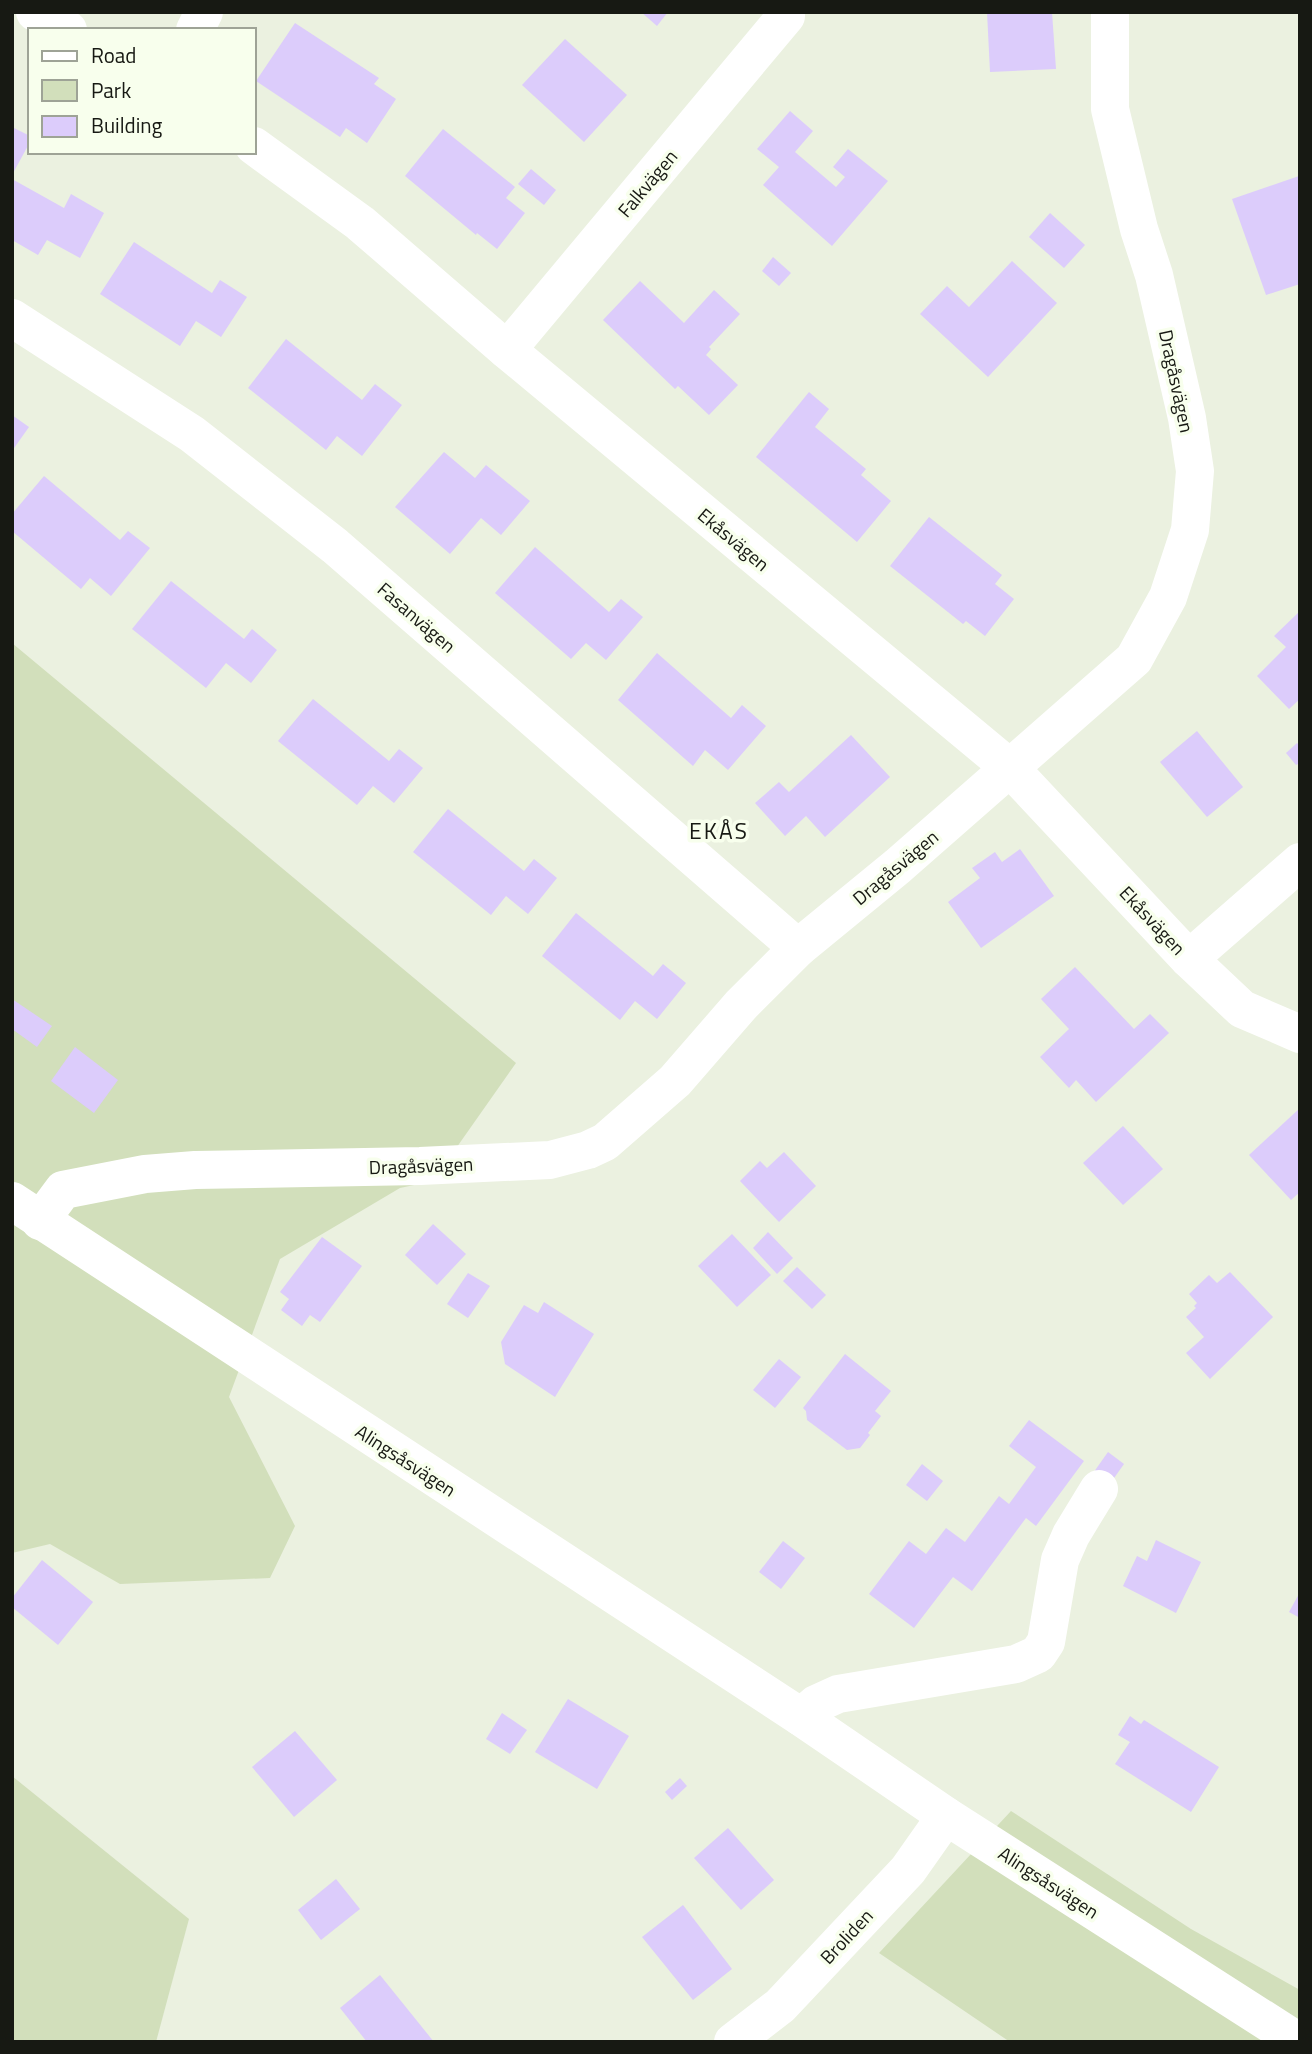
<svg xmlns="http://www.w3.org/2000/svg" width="1312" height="2054" font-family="'Titillium Web',sans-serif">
<rect width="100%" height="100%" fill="#ebf1e0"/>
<g fill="#d2dfbb">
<polygon points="12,643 516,1063 433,1181 400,1188 280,1259 229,1397 295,1526 270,1578 120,1584 50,1544 12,1553"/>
<polygon points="12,1776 189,1919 156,2042 12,2042"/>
<polygon points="1011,1811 1191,1929 1300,1990 1300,2042 1010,2042 879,1953"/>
</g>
<g fill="#dcccfb">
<polygon points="641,12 668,12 657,26"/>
<polygon points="987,12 1052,12 1056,69 990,72"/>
<polygon points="295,23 379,78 374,84 396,99 367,143 346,128 340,137 256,81"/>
<polygon points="565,39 627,95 584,142 522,85"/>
<polygon points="790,111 813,131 795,152 836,187 845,177 833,167 848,149 888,181 832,246 763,185 779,167 757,149"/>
<polygon points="12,127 30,136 30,142 12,175"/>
<polygon points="443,129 515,187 506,198 525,213 497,249 477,233 476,235 405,176"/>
<polygon points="531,169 556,190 544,205 518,184"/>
<polygon points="1299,176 1300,284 1266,295 1232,199"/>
<polygon points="12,179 64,208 71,194 104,213 80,258 47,240 38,255 12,240"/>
<polygon points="1050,213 1085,245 1064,268 1029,237"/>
<polygon points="134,242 212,293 220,280 247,297 221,337 196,321 180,346 100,294"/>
<polygon points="773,257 791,273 779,286 762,271"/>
<polygon points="1012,261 1057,303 988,377 920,314 947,286 969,307"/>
<polygon points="640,281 684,323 714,290 740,314 709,347 711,349 706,355 738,385 709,415 678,386 675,389 603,320"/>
<polygon points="286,339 362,400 375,384 402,405 362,456 337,436 326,450 248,388"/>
<polygon points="809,392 829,409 815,427 866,469 861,475 891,501 857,542 756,457"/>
<polygon points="12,415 29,427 12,451"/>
<polygon points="444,452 475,478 486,465 530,501 501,535 481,518 450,554 395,507"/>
<polygon points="44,476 120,540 128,531 150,548 111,596 90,578 81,589 12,531 12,514"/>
<polygon points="929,517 1002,575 995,584 1014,599 985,636 966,621 963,624 890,566"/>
<polygon points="535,547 609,612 621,599 643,617 606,660 586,643 571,659 495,593"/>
<polygon points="171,581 244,639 252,629 277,650 251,683 226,663 206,688 132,629"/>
<polygon points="1300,611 1300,699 1289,709 1257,676 1286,647 1274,636"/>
<polygon points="657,653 731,718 742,705 766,726 728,770 705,750 693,766 618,700"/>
<polygon points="313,699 389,761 399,749 423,768 394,803 373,786 357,805 278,741"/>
<polygon points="1197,731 1243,787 1207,817 1160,762"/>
<polygon points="851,735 890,777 825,837 806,816 785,836 755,803 779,782 789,792"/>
<polygon points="1297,743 1300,746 1300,763 1296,765 1286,753"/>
<polygon points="448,809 524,871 534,859 557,878 528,914 506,896 491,915 413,852"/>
<polygon points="1020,849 1054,896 981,948 948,902 980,878 972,868 995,852 1002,862"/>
<polygon points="576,913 653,976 663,964 686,983 657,1019 635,1001 620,1020 542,956"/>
<polygon points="1075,967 1134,1029 1150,1014 1169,1033 1096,1102 1076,1080 1069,1088 1040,1057 1069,1029 1041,999"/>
<polygon points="12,999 52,1026 37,1047 12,1029"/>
<polygon points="75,1047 118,1080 94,1113 51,1081"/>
<polygon points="1300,1108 1300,1192 1291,1200 1249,1155"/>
<polygon points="1123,1126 1163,1169 1123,1205 1083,1163"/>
<polygon points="784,1152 816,1186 779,1222 740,1181 760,1161 767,1168"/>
<polygon points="433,1224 466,1254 437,1285 405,1255"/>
<polygon points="768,1232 793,1258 777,1274 753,1248"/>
<polygon points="732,1234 771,1275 737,1307 698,1266"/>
<polygon points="322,1237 362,1266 320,1322 310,1315 302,1326 281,1310 289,1299 280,1292"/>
<polygon points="797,1267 826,1295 812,1309 783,1281"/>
<polygon points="1230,1272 1273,1317 1210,1379 1186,1353 1204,1337 1186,1317 1196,1308 1194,1306 1197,1303 1189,1294 1209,1275 1217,1283"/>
<polygon points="468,1273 490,1286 468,1318 447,1304"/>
<polygon points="544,1302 594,1334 555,1397 505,1364 501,1342 524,1305 538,1313"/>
<polygon points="845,1354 891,1391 875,1411 881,1416 868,1433 870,1435 860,1448 847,1450 807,1420 806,1411 803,1408"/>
<polygon points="779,1359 801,1377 775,1408 753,1390"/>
<polygon points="1029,1420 1084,1461 1036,1526 1026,1518 972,1591 953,1577 914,1628 869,1594 909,1541 926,1554 946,1528 965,1542 999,1496 1009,1504 1036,1467 1009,1446"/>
<polygon points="1108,1452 1124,1464 1107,1488 1091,1476"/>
<polygon points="922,1464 943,1481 927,1501 906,1485"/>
<polygon points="1156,1540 1201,1562 1176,1613 1123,1586 1137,1556 1147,1561"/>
<polygon points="783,1541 805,1558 781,1589 759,1572"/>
<polygon points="42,1560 93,1602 58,1645 12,1607 12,1598"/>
<polygon points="1300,1592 1300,1618 1289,1612"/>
<polygon points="568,1699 629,1736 597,1789 535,1752"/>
<polygon points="502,1713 527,1730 510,1754 486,1739"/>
<polygon points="1130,1716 1141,1724 1144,1720 1219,1767 1191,1812 1115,1764 1130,1742 1118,1735"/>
<polygon points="295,1731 337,1780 294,1817 252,1767"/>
<polygon points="680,1778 687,1786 672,1800 665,1792"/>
<polygon points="728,1828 774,1880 741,1910 694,1858"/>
<polygon points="336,1879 360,1909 321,1940 298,1910"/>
<polygon points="683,1905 732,1969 693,2000 642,1937"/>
<polygon points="380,1975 434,2042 367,2042 340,2008"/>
</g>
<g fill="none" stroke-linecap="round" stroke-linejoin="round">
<g stroke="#fff" stroke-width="38">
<polyline points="35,12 68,30"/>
<polyline points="195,30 204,12"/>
<polyline points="254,146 360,223 507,350 1010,768 1189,959 1242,1009 1300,1034"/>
<polyline points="12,318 192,434 335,546 798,948"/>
<polyline points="507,350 786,16"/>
<polyline points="1189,959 1300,862"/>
<polyline points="40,1221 63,1190 145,1174 195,1170 420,1166 550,1160 588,1150 605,1142 675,1081 741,1005 798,948 898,866 1134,659 1168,597 1190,530 1195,471 1187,418 1154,275 1139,229 1110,109 1110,12"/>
<polyline points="801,1717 816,1704 838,1694 1016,1664 1038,1654 1046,1642 1060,1560 1071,1535 1099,1489"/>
<polyline points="733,2042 780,2006 908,1870 946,1816"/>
</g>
<polyline stroke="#fff" stroke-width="38" points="12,1201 801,1717 946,1816 1299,2042"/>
</g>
<g text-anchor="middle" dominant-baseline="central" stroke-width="7" stroke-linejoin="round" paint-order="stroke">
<g font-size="19" fill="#171913" stroke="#f8ffed">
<text transform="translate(647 183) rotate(-50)">Falkvägen</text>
<text transform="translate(1177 381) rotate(78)">Dragåsvägen</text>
<text transform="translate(734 539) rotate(40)">Ekåsvägen</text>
<text transform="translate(417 617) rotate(41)">Fasanvägen</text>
<text transform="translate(895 867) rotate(-40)">Dragåsvägen</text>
<text transform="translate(1153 920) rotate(47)">Ekåsvägen</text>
<text transform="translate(421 1165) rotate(-2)">Dragåsvägen</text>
<text transform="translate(406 1460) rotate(33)">Alingsåsvägen</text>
<text transform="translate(1049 1882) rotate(33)">Alingsåsvägen</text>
<text transform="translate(846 1936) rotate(-47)">Broliden</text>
</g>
<g font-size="23" letter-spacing="2" fill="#171913" stroke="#f8ffed">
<text x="719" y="830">EKÅS</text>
</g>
</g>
<rect width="1312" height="2054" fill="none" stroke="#171913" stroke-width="28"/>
<rect x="28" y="28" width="228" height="126" fill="#f8ffed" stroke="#9ea396" stroke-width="2"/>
<rect x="42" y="51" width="35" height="10" fill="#ffffff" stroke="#9ea396" stroke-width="2"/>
<text x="91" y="63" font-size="21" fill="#171913">Road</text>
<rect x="42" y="80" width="35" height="21" fill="#d2dfbb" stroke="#9ea396" stroke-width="2"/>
<text x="91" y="98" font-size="21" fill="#171913">Park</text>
<rect x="42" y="116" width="35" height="21" fill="#dcccfb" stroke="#9ea396" stroke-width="2"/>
<text x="91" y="133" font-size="21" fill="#171913">Building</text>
</svg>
